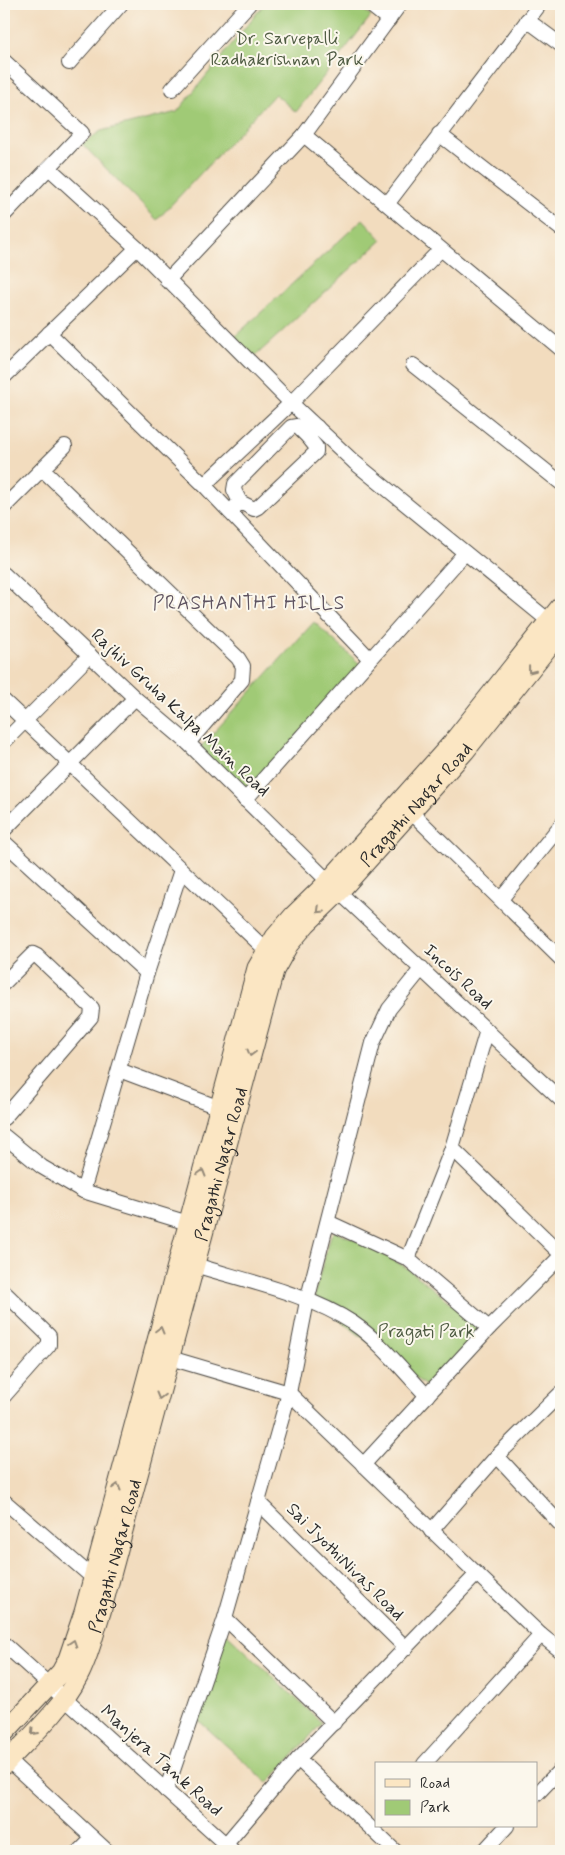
<svg xmlns="http://www.w3.org/2000/svg" width="565" height="1855" font-family="Mynerve,sans-serif">
<rect width="100%" height="100%" fill="#fbf7ec"/>
<filter id="ink" filterUnits="userSpaceOnUse"><feTurbulence type="fractalNoise" baseFrequency=".02" numOctaves="2"/><feDisplacementMap in="SourceGraphic" scale="10" xChannelSelector="R" yChannelSelector="G"/><feConvolveMatrix kernelMatrix="1 2 1 2 8 2 1 2 1" color-interpolation-filters="sRGB"/></filter>
<filter id="wash" filterUnits="userSpaceOnUse"><feTurbulence type="fractalNoise" baseFrequency=".0096" numOctaves="4" result="noise"/><feDisplacementMap in="SourceGraphic" scale="20" xChannelSelector="R" yChannelSelector="G"/><feGaussianBlur stdDeviation="1.12" result="paint"/><feColorMatrix in="noise" values="0 0 0 0 0 0 0 0 0 0 0 0 0 0 0 0 0 1.4 0 .05"/><feComposite in="paint" operator="in"/></filter>
<g filter="url(#wash)">
<rect width="100%" height="100%" fill="#f2dcbe"/>
<g fill="#a0ca76" stroke="#667a50">
<polygon points="264,4 356,4 371,16 296,112 275,94 157,220 82,144 101,131 177,112"/>
<polygon points="363,219 382,240 251,360 232,339"/>
<polygon points="314,622 362,666 245,793 198,750"/>
<polygon points="335,1231 369,1246 407,1268 483,1328 427,1387 315,1301 315,1291 331,1235"/>
<polygon points="224,1631 322,1723 268,1783 198,1720"/>
</g>
</g>
<g filter="url(#ink)">
<g fill="none" stroke-linecap="round" stroke-linejoin="round">
<defs>
<g id="street">
<polyline points="369,4 389,20"/>
<polyline points="527,20 561,45"/>
<polyline points="4,61 82,133 4,215"/>
<polyline points="69,63 121,4"/>
<polyline points="172,89 249,4"/>
<polyline points="439,134 561,229"/>
<polyline points="304,135 561,349"/>
<polyline points="49,168 137,248 291,403 354,462 549,621"/>
<polyline points="388,203 540,4"/>
<polyline points="167,281 304,135 400,4"/>
<polyline points="49,333 204,485 370,659"/>
<polyline points="413,365 561,483"/>
<polyline points="4,377 137,248"/>
<polyline points="42,469 238,658 243,666 242,680 188,743"/>
<polyline points="204,485 291,403 440,250"/>
<polyline points="240,502 234,490 235,484 291,427 297,426 308,437"/>
<polyline points="4,507 65,446"/>
<polyline points="230,512 240,502 254,509 258,507 316,452 316,447 308,437 317,427"/>
<polyline points="4,574 135,698 188,743 339,892 561,1100"/>
<polyline points="4,701 266,950"/>
<polyline points="4,742 90,655"/>
<polyline points="245,800 465,553"/>
<polyline points="411,812 561,959"/>
<polyline points="4,830 135,698"/>
<polyline points="4,842 147,973"/>
<polyline points="181,870 147,973 83,1191 188,1223"/>
<polyline points="501,899 561,825"/>
<polyline points="4,983 33,954 37,956 92,1008 91,1017 4,1118"/>
<polyline points="119,1070 220,1108"/>
<polyline points="4,1136 42,1167 83,1191"/>
<polyline points="452,1148 561,1254"/>
<polyline points="328,1222 408,1259 489,1328"/>
<polyline points="408,1259 452,1148 487,1030"/>
<path d="M195,1265c51,16 114,29 158,58 28,19 51,49 74,73"/>
<polyline points="4,1292 44,1331 49,1336 49,1345 4,1396"/>
<polyline points="170,1358 289,1393 477,1574 541,1635 561,1651"/>
<polyline points="497,1456 561,1525"/>
<polyline points="363,1465 489,1328 561,1256"/>
<polyline points="4,1501 92,1577"/>
<polyline points="258,1502 406,1648"/>
<polyline points="431,1531 497,1456 561,1393"/>
<polyline points="225,1618 334,1723"/>
<polyline points="4,1644 233,1851"/>
<polyline points="298,1759 395,1851"/>
<polyline points="8,1760 107,1851"/>
<polyline points="424,1764 541,1635"/>
<polyline points="166,1791 225,1618 289,1393 307,1301 373,1043 389,1009 422,968"/>
<polyline points="536,1795 560,1770"/>
<polyline points="226,1844 298,1759 477,1574"/>
<polyline points="80,1851 93,1838"/>
<polyline points="484,1851 507,1826"/>
</g>
<g id="secondary">
<polyline points="4,1733 61,1672 68,1659 84,1612 257,968 275,937 294,915 328,882 452,743 561,606"/>
<path id="s1" d="M4,1765c25,-27 57,-55 74,-88 11,-20 16,-44 23,-65l173,-641 15,-27 17,-20 33,-32 126,-141 96,-120"/>
</g>
</defs>
<use href="#street" stroke="#494641" stroke-width="16"/>
<use href="#secondary" stroke="#494641" stroke-width="21"/>
<use href="#street" stroke="#fff" stroke-width="14"/>
<use href="#secondary" stroke="#fbe6c3" stroke-width="19"/>
</g>
<defs><path id="oneway-chevron" d="M-2-3.5L2.5 0L-2 3.5" fill="none" stroke-width="1.6" stroke-linecap="round" stroke-linejoin="round" transform="scale(1.25)"/></defs>
<g stroke="#938877">
<use href="#oneway-chevron" transform="translate(531 670) rotate(128)"/>
<use href="#oneway-chevron" transform="translate(320 910) rotate(136)"/>
<use href="#oneway-chevron" transform="translate(251 1053) rotate(105)"/>
<use href="#oneway-chevron" transform="translate(202 1173) rotate(-74)"/>
<use href="#oneway-chevron" transform="translate(160 1330) rotate(-75)"/>
<use href="#oneway-chevron" transform="translate(160 1396) rotate(105)"/>
<use href="#oneway-chevron" transform="translate(117 1487) rotate(-75)"/>
<use href="#oneway-chevron" transform="translate(73 1643) rotate(-72)"/>
<use href="#oneway-chevron" transform="translate(34 1732) rotate(132)"/>
</g>
</g>
<g text-anchor="middle" dominant-baseline="central" stroke-width="4" stroke-linejoin="round" paint-order="stroke">
<g font-size="18" fill="#4e5b42" stroke="#fbf7ec">
<text x="287" y="39">Dr. Sarvepalli<tspan x="287" dy="21">Radhakrishnan Park</tspan></text>
<text x="426" y="1332">Pragati Park</text>
</g>
<g font-size="18" fill="#2b2b2b" stroke="#fbf7ec">
<text transform="translate(180 713) rotate(43)">Rajhiv Gruha Kalpa Main Road</text>
<text stroke="none"><textPath href="#s1" startOffset="1068">Pragathi Nagar Road</textPath></text>
<text transform="translate(458 977) rotate(43)">Incois Road</text>
<text stroke="none"><textPath href="#s1" startOffset="648">Pragathi Nagar Road</textPath></text>
<text stroke="none"><textPath href="#s1" startOffset="242">Pragathi Nagar Road</textPath></text>
<text transform="translate(345 1562) rotate(45)">Sai JyothiNivas Road</text>
<text transform="translate(161 1761) rotate(42)">Manjera Tank Road</text>
</g>
<g font-size="19" letter-spacing="1" fill="#5f5461" stroke="#fbf7ec">
<text x="249" y="603">PRASHANTHI HILLS</text>
</g>
</g>
<rect width="565" height="1855" fill="none" stroke="#fbf7ec" stroke-width="20"/>
<rect x="375" y="1762" width="162" height="65" fill="#fbf7ec" stroke="#a8a59f"/>
<rect x="385" y="1779" width="25" height="8" fill="#fbe6c3" stroke="#a8a59f"/>
<text x="420" y="1788" font-size="15" fill="#2b2b2b">Road</text>
<rect x="385" y="1800" width="25" height="15" fill="#a0ca76" stroke="#a8a59f"/>
<text x="420" y="1812" font-size="15" fill="#2b2b2b">Park</text>
</svg>
